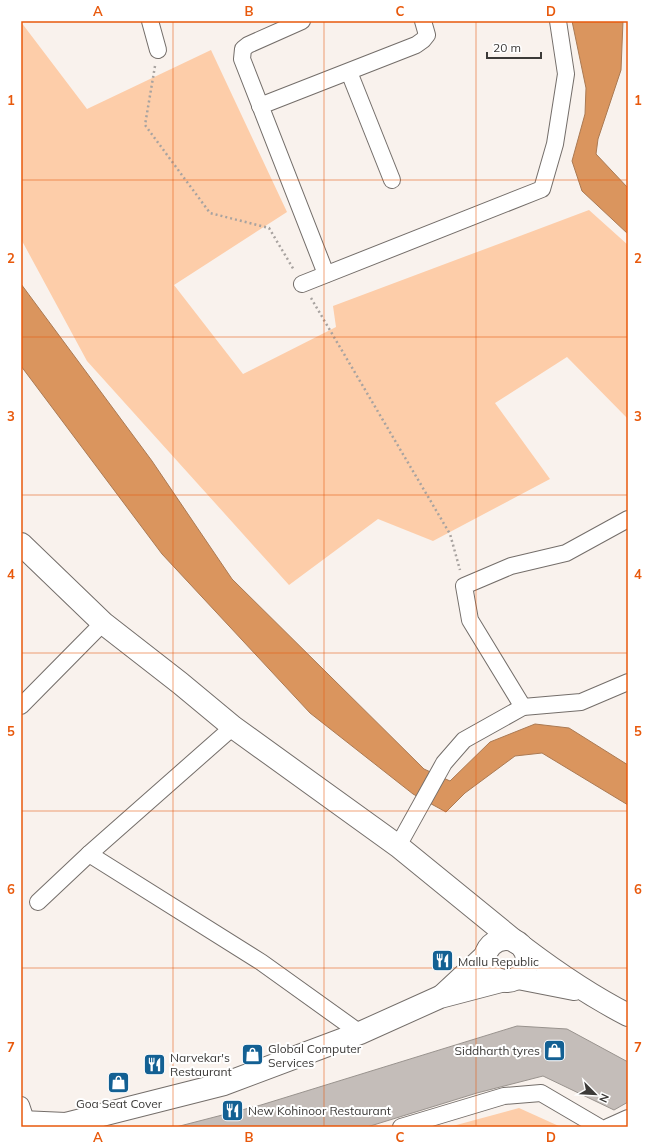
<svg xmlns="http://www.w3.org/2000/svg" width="649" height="1148" font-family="Mulish,sans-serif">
<rect width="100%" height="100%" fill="#f9f2ed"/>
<g fill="#fdcda9">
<polygon points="21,22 87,109 211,50 287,212 174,285 243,374 336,327 333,306 589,210 628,245 628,419 567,357 495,403 550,479 433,541 378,519 289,585 87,361 21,239"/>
<polygon points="519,1108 561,1127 449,1127"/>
</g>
<g fill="#da955e" stroke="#ab7a53">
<polygon points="572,21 623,21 621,70 598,139 596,154 628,188 628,234 582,191 572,161 585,114 586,88"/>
<polygon points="21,284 152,461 232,579 424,769 450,781 490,742 535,724 569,728 628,765 628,805 542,753 515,756 465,793 446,812 413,794 310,713 162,554 21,366"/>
</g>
<polygon fill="#c4bdb9" stroke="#99938e" points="517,1026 567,1029 628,1062 628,1102 614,1110 543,1076 477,1093 367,1127 176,1127 261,1105"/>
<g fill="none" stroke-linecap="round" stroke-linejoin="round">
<defs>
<g id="street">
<polyline points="150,21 158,50"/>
<polyline points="302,21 248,45 243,49 242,59 326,274"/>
<polyline points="349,72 392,180"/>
<polyline points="260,106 416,45 423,40 427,35 423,21"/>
<polyline points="302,284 542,189 555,144 566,74 558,21"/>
<polyline points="21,706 103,623"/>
<polyline points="523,707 470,620 464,586 511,566 566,553 628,519"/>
<polyline points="398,846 444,763 464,740 523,707 581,702 628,682"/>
<polyline points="89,854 261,962 360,1033"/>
<polyline points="38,902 89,854 233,727"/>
<polyline points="21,1105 27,1123"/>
<polyline points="401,1127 504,1096 541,1093 599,1127"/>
<polyline points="608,1127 628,1118"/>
</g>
<g id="secondary">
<polyline points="21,544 103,623 180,683 233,727 398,846 517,943"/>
<circle cx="506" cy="960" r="21"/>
<path d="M524,948c33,25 67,48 104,67"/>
<polyline points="518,978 574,989"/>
<polyline points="443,995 485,956"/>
<polyline points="21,1122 66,1124 224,1084 360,1033 440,997 501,981"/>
</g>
</defs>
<use href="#street" stroke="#746e6a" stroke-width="18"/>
<use href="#secondary" stroke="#746e6a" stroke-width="24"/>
<g stroke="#a8a3a0" stroke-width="2.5" stroke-dasharray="2 3" stroke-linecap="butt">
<polyline points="155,66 145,125 210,213 269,228 294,270"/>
<polyline points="311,298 450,534 460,570"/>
</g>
<use href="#street" stroke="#fff" stroke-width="16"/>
<use href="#secondary" stroke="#fff" stroke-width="22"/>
</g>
<path fill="none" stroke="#e8590c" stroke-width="1" stroke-opacity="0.55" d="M173,21v1106M324,21v1106M476,21v1106M21,180h607M21,337h607M21,495h607M21,653h607M21,811h607M21,968h607"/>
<defs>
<symbol id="restaurant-square" viewBox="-11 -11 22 22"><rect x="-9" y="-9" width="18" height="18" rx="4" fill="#136093" stroke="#fff"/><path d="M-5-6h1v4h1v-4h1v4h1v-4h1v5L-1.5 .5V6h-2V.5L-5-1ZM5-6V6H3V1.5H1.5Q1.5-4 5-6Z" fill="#fff"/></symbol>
<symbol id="shop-square" viewBox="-11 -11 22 22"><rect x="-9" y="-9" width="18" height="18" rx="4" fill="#136093" stroke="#fff"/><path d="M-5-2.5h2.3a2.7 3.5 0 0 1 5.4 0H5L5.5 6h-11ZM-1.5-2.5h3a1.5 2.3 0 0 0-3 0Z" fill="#fff"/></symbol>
</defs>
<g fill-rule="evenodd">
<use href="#restaurant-square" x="430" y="948" width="25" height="25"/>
<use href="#shop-square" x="542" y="1038" width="25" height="25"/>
<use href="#shop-square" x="240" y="1042" width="25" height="25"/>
<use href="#restaurant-square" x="142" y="1052" width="25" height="25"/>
<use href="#shop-square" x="106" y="1070" width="25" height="25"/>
<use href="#restaurant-square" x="220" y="1098" width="25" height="25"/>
</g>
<g text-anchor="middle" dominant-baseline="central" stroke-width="4" stroke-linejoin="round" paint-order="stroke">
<g font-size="12" fill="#3c3a38" stroke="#fff" text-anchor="start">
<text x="458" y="961">Mallu Republic</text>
<text x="268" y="1048">Global Computer<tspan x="268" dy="14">Services</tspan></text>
<text x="540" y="1050" text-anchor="end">Siddharth tyres</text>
<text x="170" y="1057">Narvekar's<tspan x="170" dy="14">Restaurant</tspan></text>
<text x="119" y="1103" text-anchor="middle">Goa Seat Cover</text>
<text x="248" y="1110">New Kohinoor Restaurant</text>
</g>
</g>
<rect width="649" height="1148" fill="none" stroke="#ffffff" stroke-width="44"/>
<g transform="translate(595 1094) rotate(114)" stroke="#ffffff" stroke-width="3" paint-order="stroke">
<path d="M0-3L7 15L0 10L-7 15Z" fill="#3c3a38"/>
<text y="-6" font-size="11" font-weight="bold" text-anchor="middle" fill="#3c3a38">N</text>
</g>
<path d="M487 52v6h54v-6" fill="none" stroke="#3c3a38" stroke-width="2"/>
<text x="493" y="52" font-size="12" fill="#3c3a38" stroke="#ffffff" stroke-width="3" paint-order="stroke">20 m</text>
<rect x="22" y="22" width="605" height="1104" fill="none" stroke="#e8590c" stroke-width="1.5"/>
<g font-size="13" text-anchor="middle" font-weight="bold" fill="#e8590c">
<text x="98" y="16">A</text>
<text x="249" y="16">B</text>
<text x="400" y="16">C</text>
<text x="551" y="16">D</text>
<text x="11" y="105">1</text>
<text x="638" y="105">1</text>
<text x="11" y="263">2</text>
<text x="638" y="263">2</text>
<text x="11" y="421">3</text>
<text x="638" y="421">3</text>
<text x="11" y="579">4</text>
<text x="638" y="579">4</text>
<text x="11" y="736">5</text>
<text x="638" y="736">5</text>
<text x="11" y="894">6</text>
<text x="638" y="894">6</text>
<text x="11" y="1052">7</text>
<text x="638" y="1052">7</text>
<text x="98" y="1142">A</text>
<text x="249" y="1142">B</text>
<text x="400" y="1142">C</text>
<text x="551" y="1142">D</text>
</g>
</svg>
